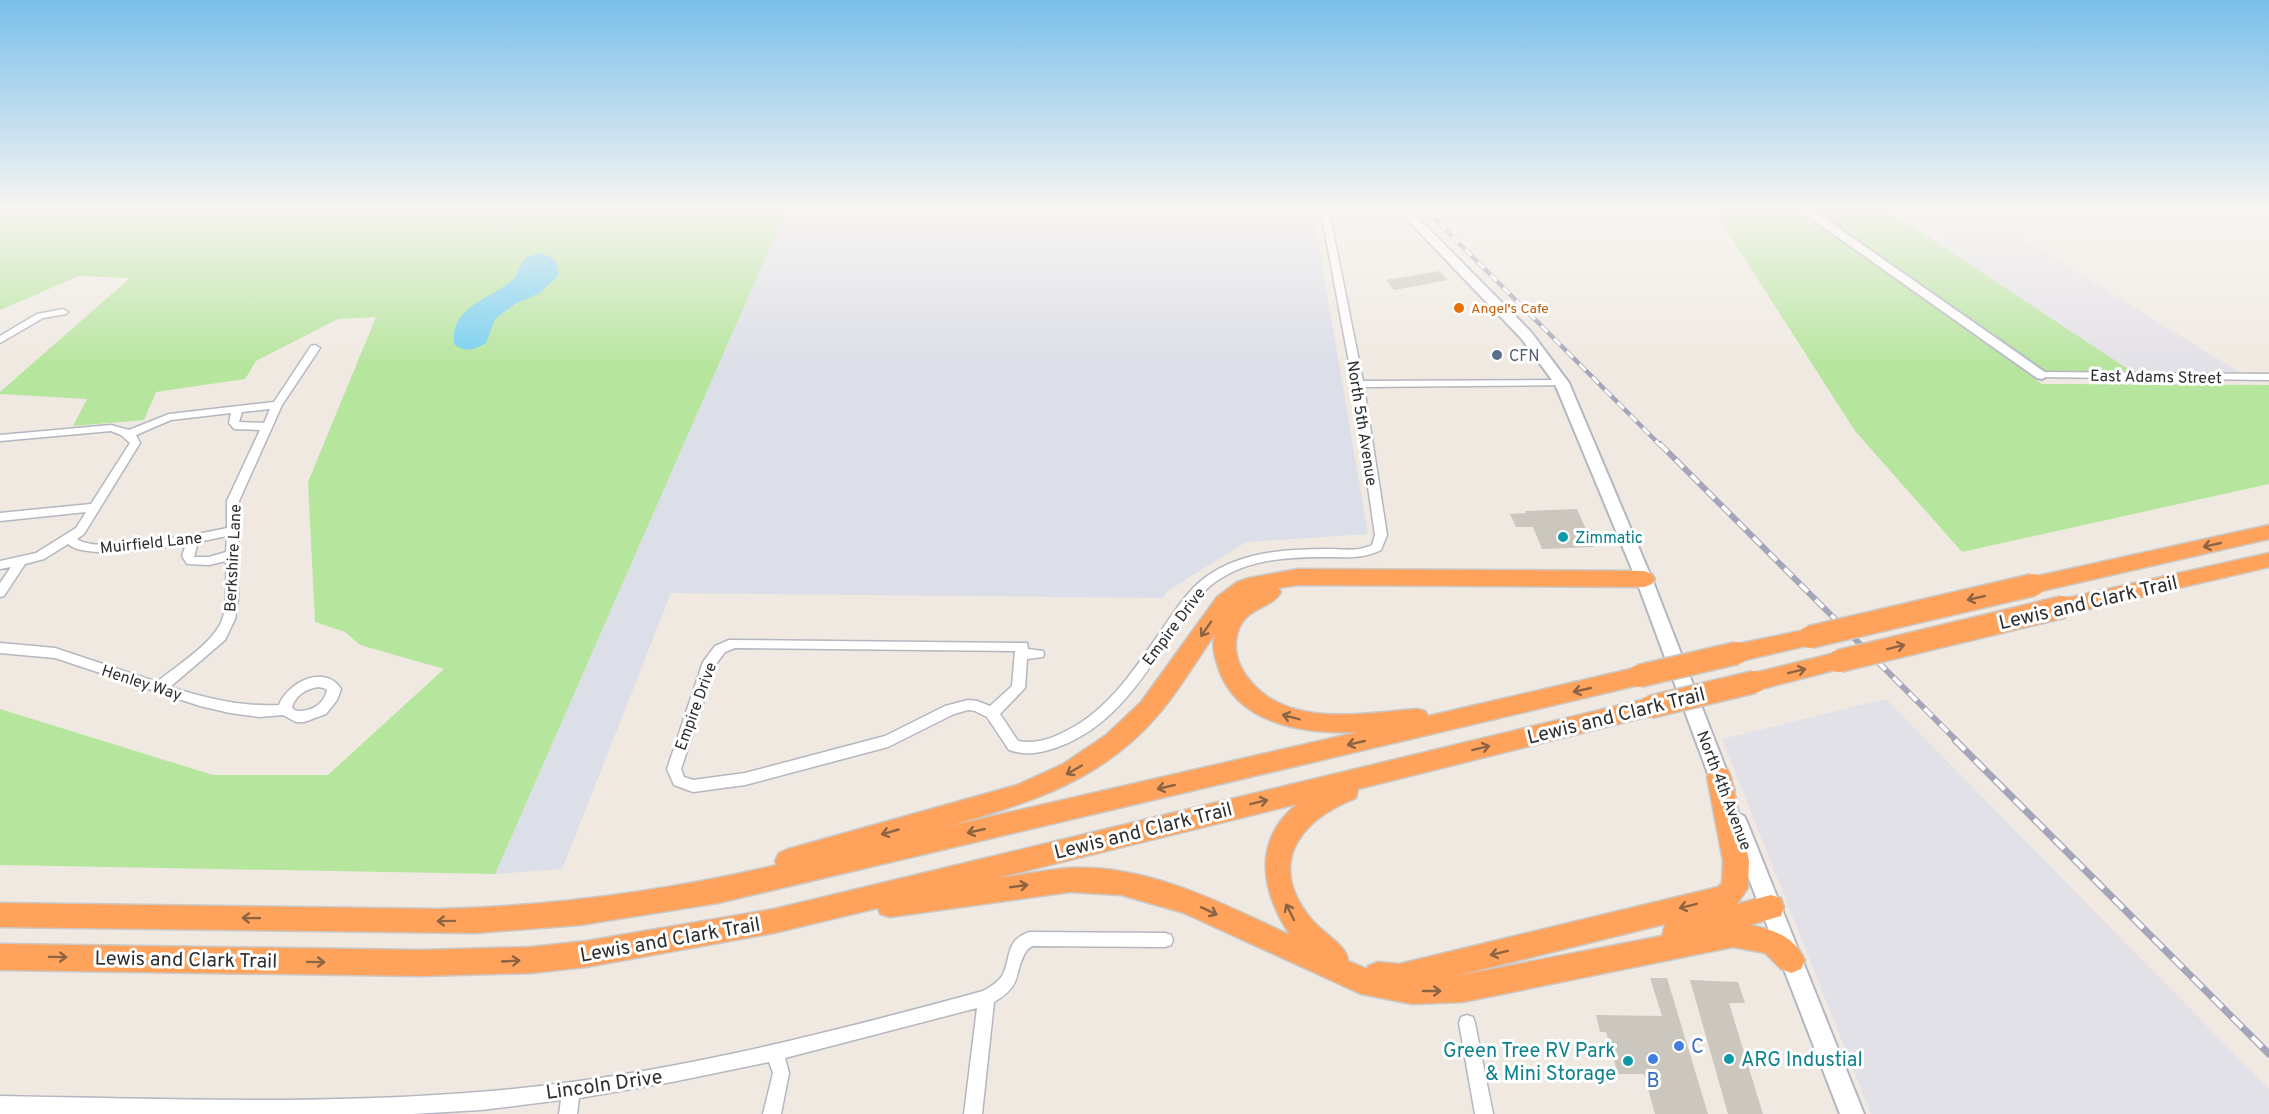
<svg xmlns="http://www.w3.org/2000/svg" width="2269" height="1114" font-family="Overpass,sans-serif">
	<style>
		.industrial { fill: #e3e1e8 }
		.airport { fill: #dcdee8 }
		.green { fill: #b6e59e }
		.water { fill: #75cff0 }
		.building { fill: #cbc7bf }
		.lines { fill: none; stroke-linecap: round; stroke-linejoin: round }
		.street-casing { stroke: #b4b7c1; stroke-width: 3 }
		.secondary-casing { stroke: #b4b7c1; stroke-width: 4 }
		.highway-casing { stroke: #c9c9c9; stroke-width: 3 }
		.street { fill: #fff; fill-rule: evenodd }
		.secondary { fill: #fff; fill-rule: evenodd }
		.highway { fill: #ffa35c; fill-rule: evenodd }
		.rail-far2-casing { stroke: #a3a6b8; stroke-width: 4.5 }
		.rail-far1-casing { stroke: #a3a6b8; stroke-width: 6 }
		.rail-casing { stroke: #a3a6b8; stroke-width: 7 }
		.rail-far2 { stroke: #fff; stroke-width: 3; stroke-dasharray: 9; stroke-linecap: butt }
		.rail-far1 { stroke: #fff; stroke-width: 4; stroke-dasharray: 11; stroke-linecap: butt }
		.rail { stroke: #fff; stroke-width: 4.5; stroke-dasharray: 14; stroke-linecap: butt }
		.highway-bridge-casing { stroke: #c9c9c9; stroke-width: 25; stroke-linecap: butt }
		.highway-bridge { stroke: #ffa35c; stroke-width: 22 }
		.oneway { stroke: #8c6343 }
		.food-dot { fill: #e8710a; stroke: #fff; stroke-width: 2 }
		.service-dot { fill: #5c6f8a; stroke: #fff; stroke-width: 2 }
		.culture-dot { fill: #0f9aa8; stroke: #fff; stroke-width: 2 }
		.shop-dot { fill: #3f7fe0; stroke: #fff; stroke-width: 2 }
		.labels { text-anchor: middle; stroke-width: 6; stroke-linejoin: round; paint-order: stroke }
		.far-food-label { font-size: 14px; fill: #c56008; stroke: #fff; text-anchor: start }
		.service-label { font-size: 16px; fill: #4e5e75; stroke: #fff; text-anchor: start }
		.street-label { font-size: 16px; fill: #2e2e2e; stroke: #fff }
		.culture-label { font-size: 16px; fill: #0d838f; stroke: #fff; text-anchor: start }
		.near-street-label { font-size: 20px; fill: #2e2e2e; stroke: #fff }
		.near-shop-label { font-size: 20px; fill: #366cbe; stroke: #fff; text-anchor: start }
		.near-culture-label { font-size: 20px; fill: #0d838f; stroke: #fff; text-anchor: end }
	</style>
	<rect width="100%" height="100%" fill="#efe9e1"/>
	<path class="industrial" d="M 2010,231 L 2239,372 L 2131,371 L 1934,240 Z
		M 1886,699 L 2269,1089 L 2269,1114 L 1871,1114 L 1722,739 Z"/>
	<path class="airport" d="M 786,211 L 1313,211 L 1368,534 L 1246,542 L 1166,592 L 1163,598 L 671,593 L 562,869 L 495,874 Z"/>
	<path class="green" d="M 0,211 L 786,211 L 495,874 L 0,865 L 0,709 L 213,775 L 328,775 L 444,669 L 360,645 L 345,632 L 315,622 L 308,482 L 376,317 L 338,319 L 256,361 L 245,379 L 156,392 L 144,420 L 73,426 L 87,399 L 0,394 L 0,392 L 130,278 L 79,276 L 0,310 Z
		M 1714,211 L 1799,211 L 2042,384 L 2269,385 L 2269,484 L 1962,552 L 1855,431 Z
		M 1816,211 L 1889,211 L 2131,371 L 2044,371 Z"/>
	<path class="water" d="M 542,253 L 556,260 L 559,275 L 540,293 L 515,304 L 495,319 L 486,343 C 474,350 464,353 454,344 C 450,308 487,300 510,282 C 525,271 514,256 542,253 Z"/>
	<path class="building" d="M 1440,271 L 1448,280 L 1394,290 L 1386,280 Z
		M 1577,509 L 1594,547 L 1542,549 L 1533,527 L 1516,527 L 1510,514 L 1526,513 L 1525,511 Z
		M 1650,978 L 1667,978 L 1708,1114 L 1655,1114 L 1644,1074 L 1618,1074 L 1606,1032 L 1600,1032 L 1596,1015 L 1662,1016 Z
		M 1690,980 L 1738,982 L 1745,1003 L 1729,1003 L 1763,1114 L 1728,1114 Z"/>
	<g class="lines">
		<defs>
			<path id="street" d="M 1321,211 L 1329,211 L 1363,381 L 1562,380 L 1567,383 L 1566,385 L 1364,387 L 1387,535 L 1381,550 C 1364,559 1346,557 1327,557 C 1286,557 1243,559 1210,586 C 1196,598 1186,614 1176,629 C 1144,676 1114,727 1058,747 C 1041,753 1027,756 1009,750 L 987,717 L 975,711 L 968,710 L 954,714 L 888,747 L 745,785 L 693,792 L 674,785 L 667,769 L 703,662 L 715,646 L 729,640 L 1027,643 L 1028,649 L 1043,651 L 1044,654 L 1043,657 L 1027,659 L 1025,688 L 1000,714 L 1018,741 C 1035,744 1047,740 1062,733 C 1110,711 1138,664 1167,622 C 1177,608 1188,591 1202,580 C 1237,552 1284,549 1327,549 C 1342,549 1358,552 1372,545 L 1375,535 L 1353,384 ZM 735,648 L 1015,651 L 1012,686 L 990,706 L 977,701 L 968,700 L 945,706 L 885,736 L 745,773 L 693,780 L 684,777 L 681,769 L 716,664 L 725,652 Z
				M 63,309 L 68,312 L 66,314 L 43,318 L 0,343 L 0,336 L 37,314 Z
				M 315,345 L 320,348 L 282,405 L 239,501 L 238,599 L 235,619 L 225,640 L 170,687 C 205,698 241,707 279,705 C 287,683 325,663 341,689 L 337,700 L 326,714 L 304,722 L 296,722 L 283,715 L 259,717 L 230,713 L 200,706 L 55,658 L 0,653 L 0,643 L 55,648 L 157,682 C 176,666 217,641 223,617 C 228,599 226,579 226,561 L 209,565 L 187,564 L 182,556 L 186,544 C 163,548 84,560 68,544 L 44,559 L 25,564 L 4,596 L 0,597 L 0,583 L 11,567 L 0,569 L 0,561 L 36,553 L 76,528 L 86,512 L 0,521 L 0,513 L 91,504 L 130,443 L 121,435 L 111,431 L 0,441 L 0,435 L 111,425 L 129,430 L 169,414 L 274,402 L 311,346 ZM 270,409 L 264,423 L 239,422 L 242,412 ZM 231,413 L 229,423 L 234,429 L 260,430 L 227,501 L 227,528 C 199,534 97,555 77,539 L 84,534 L 140,443 L 136,435 L 171,420 ZM 227,536 L 226,552 L 209,557 L 194,557 L 198,542 ZM 318,687 L 324,688 L 327,690 C 324,705 308,714 294,710 L 292,707 C 296,695 306,689 318,687 Z
				M 2042,372 L 2269,374 L 2269,380 L 2038,377 L 2038,373 Z
				M 1029,932 L 1165,933 L 1171,935 L 1173,940 L 1171,945 L 1165,947 L 1032,946 L 1027,950 C 1012,973 1025,984 994,1002 L 982,1114 L 964,1114 L 977,1008 L 785,1058 L 789,1073 L 781,1114 L 763,1114 L 773,1073 L 769,1062 L 672,1082 L 579,1098 L 577,1114 L 559,1114 L 561,1100 L 481,1110 L 412,1114 L 0,1114 L 0,1096 C 160,1099 320,1105 479,1092 C 650,1079 818,1036 983,991 C 990,987 997,983 1002,976 C 1012,958 1004,941 1029,932 Z
				M 1467,1015 L 1473,1017 L 1475,1023 L 1493,1114 L 1475,1114 L 1459,1023 L 1461,1017 Z"/>
			<path id="secondary" d="M 1399,211 L 1411,211 L 1531,332 L 1569,383 L 1652,579 L 1734,790 L 1731,796 L 1724,798 L 1717,796 L 1714,790 L 1636,579 L 1555,384 L 1521,338 Z
				M 1801,211 L 1814,211 L 2049,375 L 2042,379 L 2037,378 Z
				M 1737,813 L 1744,816 L 1747,822 L 1864,1114 L 1840,1114 L 1727,822 L 1730,816 Z"/>
			<path id="highway" d="M 2269,525 L 2269,539 L 2033,593 L 2025,590 L 2022,585 L 2025,580 L 2033,577 Z
				M 2269,553 L 2269,567 L 2063,615 L 2055,613 L 2052,607 L 2055,601 L 2063,599 Z
				M 1298,569 L 1644,571 L 1652,574 L 1655,579 L 1652,584 L 1644,587 L 1298,585 L 1278,588 L 1281,592 C 1271,610 1244,606 1237,635 C 1233,650 1239,667 1248,678 C 1286,729 1363,713 1417,709 L 1425,711 L 1428,716 L 1639,667 L 1647,670 L 1651,676 L 1647,682 L 1639,685 L 718,903 L 580,925 L 475,933 L 0,927 L 0,903 L 440,909 C 554,906 666,891 777,865 L 775,861 L 779,853 L 788,849 L 1017,785 L 1063,764 L 1106,735 L 1141,702 L 1217,597 L 1237,582 L 1249,578 ZM 1215,634 C 1211,646 1215,658 1219,670 C 1239,726 1307,734 1358,732 L 950,826 C 1030,802 1100,782 1157,716 C 1179,691 1196,661 1215,634 Z
				M 1810,629 L 1818,631 L 1821,637 L 1818,643 L 1737,662 L 1729,659 L 1726,653 L 1729,647 L 1737,644 Z
				M 1839,652 L 1847,655 L 1850,661 L 1847,667 L 1754,691 L 1746,688 L 1742,682 L 1746,676 L 1754,673 Z
				M 1650,698 L 1658,700 L 1662,707 L 1658,714 L 1358,789 L 1356,798 C 1297,821 1266,866 1313,921 C 1323,933 1348,946 1348,961 L 1367,969 L 1368,966 L 1378,962 L 1399,964 L 1718,887 L 1722,883 L 1723,861 L 1707,777 L 1710,770 L 1719,767 L 1728,770 L 1731,777 L 1749,861 L 1748,888 L 1737,904 L 1771,895 L 1781,898 L 1784,907 L 1781,916 L 1750,925 C 1774,930 1794,936 1805,960 L 1801,969 L 1791,973 L 1781,969 L 1765,953 L 1733,947 L 1463,1002 L 1412,1004 L 1361,994 L 1184,913 L 1121,895 L 1070,892 L 890,917 L 880,914 L 878,908 L 774,933 L 586,967 L 531,973 L 421,976 L 0,970 L 0,944 L 421,950 L 531,947 L 586,941 L 774,909 ZM 1297,804 C 1252,841 1261,891 1290,935 C 1221,903 1148,864 1069,868 C 1045,870 1021,875 997,878 ZM 1665,924 L 1662,936 L 1456,976 Z"/>
		</defs>
		<use href="#street" class="street-casing"/>
		<use href="#secondary" class="secondary-casing"/>
		<use href="#highway" class="highway-casing"/>
		<use href="#street" class="street"/>
		<use href="#secondary" class="secondary"/>
		<use href="#highway" class="highway"/>
		<defs>
			<path id="rail-far2" d="M 1427,211 L 1661,446"/>
			<path id="rail-far1" d="M 1660,444 L 1957,741"/>
			<path id="rail" d="M 1955,740 L 2269,1054"/>
		</defs>
		<use href="#rail-far2" class="rail-far2-casing"/>
		<use href="#rail-far1" class="rail-far1-casing"/>
		<use href="#rail" class="rail-casing"/>
		<use href="#rail-far2" class="rail-far2"/>
		<use href="#rail-far1" class="rail-far1"/>
		<use href="#rail" class="rail"/>
		<defs>
			<path id="highway-bridge" d="M 1810,637 L 2033,585
				M 1839,661 L 2063,607
				M 1639,676 L 1737,653
				M 1650,707 L 1754,682"/>
		</defs>
		<use href="#highway-bridge" class="highway-bridge-casing"/>
		<use href="#highway-bridge" class="highway-bridge"/>
	</g>
	<defs><path id="oneway-shaft" d="M-6 0H5M1.5-3L5.5 0L1.5 3" fill="none" stroke-width="1.6" stroke-linecap="round" stroke-linejoin="round" transform="scale(1.5)"/></defs>
	<g class="oneway">
		<use href="#oneway-shaft" transform="translate(2212 545) rotate(167)"/>
		<use href="#oneway-shaft" transform="translate(1976 598) rotate(167)"/>
		<use href="#oneway-shaft" transform="translate(1206 629) rotate(125)"/>
		<use href="#oneway-shaft" transform="translate(1896 647) rotate(-14)"/>
		<use href="#oneway-shaft" transform="translate(1797 671) rotate(-14)"/>
		<use href="#oneway-shaft" transform="translate(1582 690) rotate(167)"/>
		<use href="#oneway-shaft" transform="translate(1291 717) rotate(-165)"/>
		<use href="#oneway-shaft" transform="translate(1356 743) rotate(167)"/>
		<use href="#oneway-shaft" transform="translate(1481 748) rotate(-14)"/>
		<use href="#oneway-shaft" transform="translate(1074 770) rotate(150)"/>
		<use href="#oneway-shaft" transform="translate(1166 787) rotate(167)"/>
		<use href="#oneway-shaft" transform="translate(1259 802) rotate(-14)"/>
		<use href="#oneway-shaft" transform="translate(976 831) rotate(167)"/>
		<use href="#oneway-shaft" transform="translate(890 832) rotate(164)"/>
		<use href="#oneway-shaft" transform="translate(1019 886) rotate(-8)"/>
		<use href="#oneway-shaft" transform="translate(1688 906) rotate(166)"/>
		<use href="#oneway-shaft" transform="translate(1209 911) rotate(25)"/>
		<use href="#oneway-shaft" transform="translate(1290 912) rotate(-117)"/>
		<use href="#oneway-shaft" transform="translate(251 918) rotate(-179)"/>
		<use href="#oneway-shaft" transform="translate(446 921) rotate(179)"/>
		<use href="#oneway-shaft" transform="translate(1499 953) rotate(166)"/>
		<use href="#oneway-shaft" transform="translate(58 957) rotate(1)"/>
		<use href="#oneway-shaft" transform="translate(511 961) rotate(-3)"/>
		<use href="#oneway-shaft" transform="translate(316 962) rotate(1)"/>
		<use href="#oneway-shaft" transform="translate(1432 991)"/>
	</g>
	<linearGradient id="sky" x2="0" y2="1"><stop stop-color="#7abfeb"/><stop offset="0.57" stop-color="#f8f5f2"/><stop offset="1" stop-color="#f8f5f2" stop-opacity="0"/></linearGradient>
	<rect width="2269" height="367" fill="url(#sky)"/>
	<circle class="food-dot" cx="1459" cy="308" r="6"/>
	<circle class="service-dot" cx="1497" cy="355" r="6"/>
	<g class="culture-dot">
		<circle cx="1563" cy="537" r="6"/>
		<circle cx="1729" cy="1059" r="6"/>
		<circle cx="1628" cy="1061" r="6"/>
	</g>
	<g class="shop-dot">
		<circle cx="1679" cy="1046" r="6"/>
		<circle cx="1653" cy="1059" r="6"/>
	</g>
	<g class="labels">
		<g class="far-food-label">
			<text x="1471" y="313">Angel's Cafe</text>
		</g>
		<g class="service-label">
			<text x="1509" y="361">CFN</text>
		</g>
		<g class="street-label">
			<text transform="translate(2156 376) rotate(1)" y="6">East Adams Street</text>
			<text transform="translate(1363 423) rotate(81)" y="6">North 5th Avenue</text>
			<text transform="translate(151 542) rotate(-6)" y="6">Muirfield Lane</text>
			<text transform="translate(232 558) rotate(-87)" y="6">Berkshire Lane</text>
			<text transform="translate(1173 626) rotate(-53)" y="6">Empire Drive</text>
			<text transform="translate(142 682) rotate(18)" y="6">Henley Way</text>
			<text transform="translate(695 706) rotate(-70)" y="6">Empire Drive</text>
			<text transform="translate(1725 790) rotate(69)" y="6">North 4th Avenue</text>
		</g>
		<g class="culture-label">
			<text x="1575" y="543">Zimmatic</text>
		</g>
		<g class="near-street-label">
			<text transform="translate(2088 602) rotate(-13)" y="7">Lewis and Clark Trail</text>
			<text transform="translate(1616 715) rotate(-14)" y="7">Lewis and Clark Trail</text>
			<text transform="translate(1143 830) rotate(-14)" y="7">Lewis and Clark Trail</text>
			<text transform="translate(670 939) rotate(-10)" y="7">Lewis and Clark Trail</text>
			<text transform="translate(186 959) rotate(1)" y="7">Lewis and Clark Trail</text>
			<text transform="translate(604 1084) rotate(-8)" y="7">Lincoln Drive</text>
		</g>
		<g class="near-shop-label">
			<text x="1691" y="1053">C</text>
			<text x="1653" y="1087" text-anchor="middle">B</text>
		</g>
		<g class="near-culture-label">
			<text x="1616" y="1057">Green Tree RV Park<tspan x="1616" dy="23">&amp; Mini Storage</tspan></text>
			<text x="1741" y="1066" text-anchor="start">ARG Industial</text>
		</g>
	</g>
</svg>
